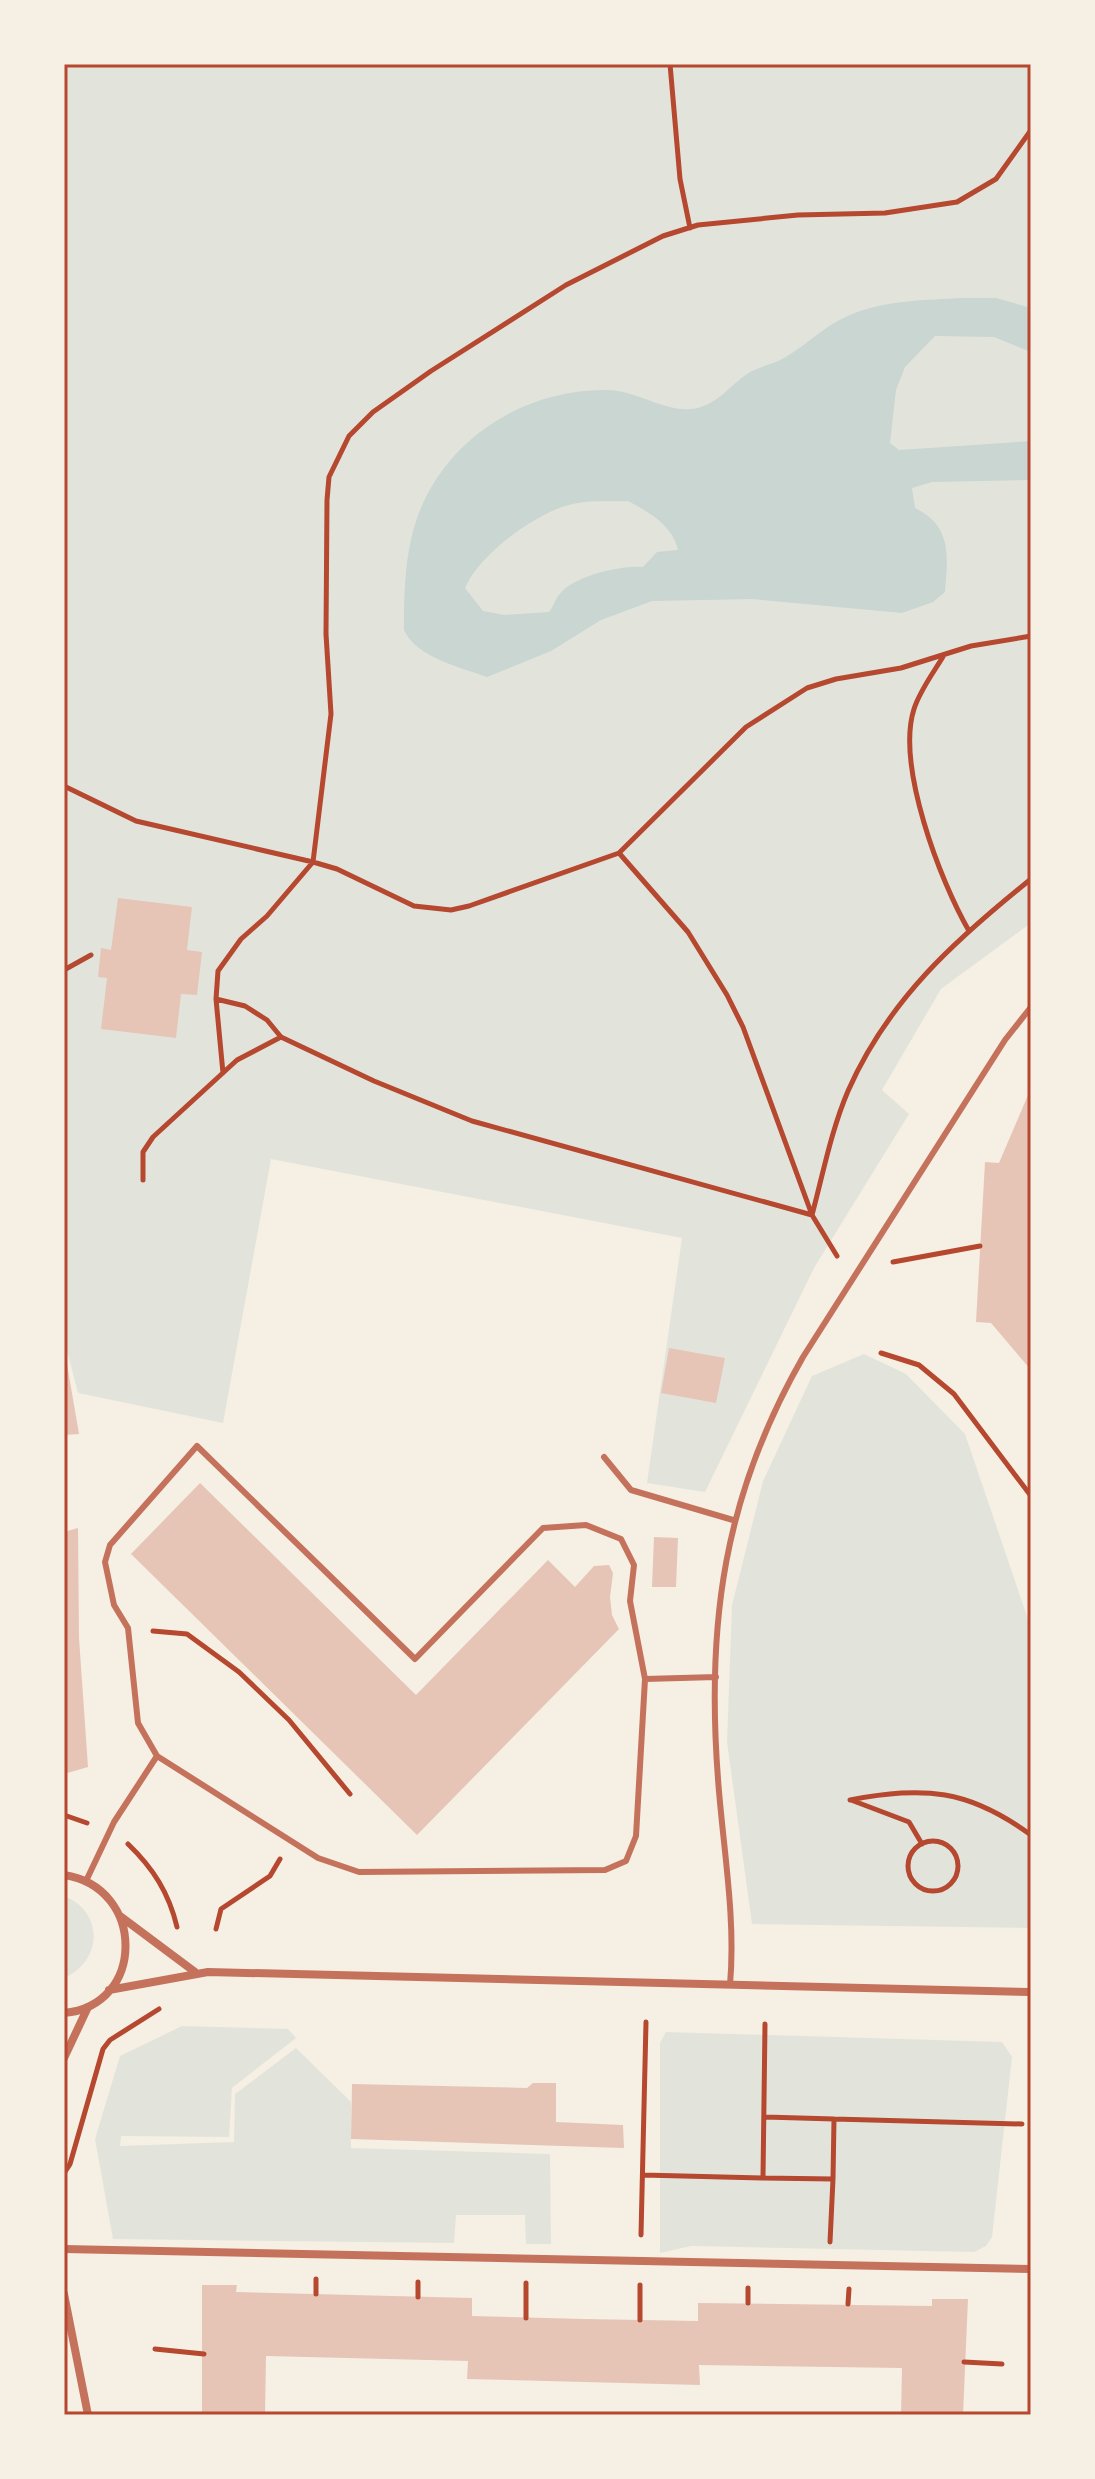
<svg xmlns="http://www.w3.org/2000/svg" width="1095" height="2479" font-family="'Space Grotesk',sans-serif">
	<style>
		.green { fill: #e2e4dc }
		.water { fill: #c9d6d2; fill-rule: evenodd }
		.building { fill: #e6c5b7 }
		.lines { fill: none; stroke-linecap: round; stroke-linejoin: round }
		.path { stroke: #b5482f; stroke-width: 5 }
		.service { stroke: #c5725c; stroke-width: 6 }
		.minor { stroke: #c5725c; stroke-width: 8 }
		.neatline { fill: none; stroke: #b5482f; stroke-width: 3 }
	</style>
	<rect width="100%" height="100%" fill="#f6efe4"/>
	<path class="green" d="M 64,64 L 1031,64 L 1031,923 L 941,989 L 882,1090 L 909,1114 L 814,1268 L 705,1492 L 647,1483 L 682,1238 L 271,1159 L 223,1423 L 78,1393 L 64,1339 Z
		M 864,1354 L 906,1374 L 965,1434 L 1031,1628 L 1031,1928 L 752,1924 L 727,1742 L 732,1605 L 763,1481 L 812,1376 Z
		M 64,1896 C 105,1912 102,1962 64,1978 Z
		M 182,2026 L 288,2029 L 296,2038 L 232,2088 L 229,2137 L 121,2136 L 120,2146 L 234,2142 L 235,2094 L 296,2048 L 351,2102 L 351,2148 L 550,2154 L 551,2244 L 526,2244 L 525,2215 L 456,2215 L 454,2243 L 113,2239 L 95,2139 L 120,2056 Z
		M 666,2032 L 1002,2042 L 1012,2057 L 992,2237 L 986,2246 L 974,2252 L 691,2246 L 660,2253 L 660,2043 Z"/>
	<path class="water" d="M 963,298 L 996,298 L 1031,308 L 1031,352 L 994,337 L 935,336 L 905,367 L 896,390 L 890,443 L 899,450 L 1031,441 L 1031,480 L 932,482 L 912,488 L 915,508 C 952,526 948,555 945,592 L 933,602 L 902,613 L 752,599 L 652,601 L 601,620 L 551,651 L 487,677 C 460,667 417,658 404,630 C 404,587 405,539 425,499 C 459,430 532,389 607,390 C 638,390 671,417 701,407 C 722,400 732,383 750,372 C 761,366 774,364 784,358 C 807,345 825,325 850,315 C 886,300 925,300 963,298 ZM 628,501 C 649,512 673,526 678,550 L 657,552 L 643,567 C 622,565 572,576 559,595 C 554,601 554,606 549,612 L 504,615 L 483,611 L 465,588 C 479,554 541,508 578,503 C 594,500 612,502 628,501 Z"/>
	<path class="building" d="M 118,898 L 192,907 L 187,950 L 202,952 L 197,995 L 181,994 L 176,1038 L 101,1029 L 107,978 L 98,977 L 101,948 L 111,950 Z
		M 1031,1088 L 1031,1370 L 991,1323 L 976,1322 L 985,1162 L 999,1163 Z
		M 669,1348 L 725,1358 L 716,1403 L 661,1393 Z
		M 64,1364 L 67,1364 L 79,1434 L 64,1435 Z
		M 200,1483 L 416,1695 L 548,1560 L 575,1587 L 594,1566 L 609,1565 L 613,1573 L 610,1597 L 612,1615 L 619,1629 L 417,1835 L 131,1554 Z
		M 78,1528 L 79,1638 L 88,1767 L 64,1774 L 64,1532 Z
		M 654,1537 L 678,1538 L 676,1587 L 652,1587 Z
		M 533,2083 L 556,2083 L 556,2122 L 623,2125 L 624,2148 L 351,2139 L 352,2084 L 527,2088 Z
		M 202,2285 L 237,2285 L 236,2292 L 472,2298 L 472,2316 L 584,2319 L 698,2321 L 698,2303 L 932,2306 L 932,2299 L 968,2299 L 963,2415 L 901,2415 L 902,2368 L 699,2365 L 700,2385 L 467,2379 L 468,2361 L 266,2356 L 265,2415 L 202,2415 Z"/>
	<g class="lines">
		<path class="path" d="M 670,64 L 680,179 L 690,228
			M 944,655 C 934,672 920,690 914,709 C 896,765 940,881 969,931
			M 64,786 L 136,821 L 313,862 L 337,869 L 414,906 L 451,910 L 469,906 L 619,853 L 746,727 L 807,688 L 836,679 L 901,668 L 971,646 L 1031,636
			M 619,853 L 688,932 L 727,995 L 743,1027 L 812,1215 L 837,1256
			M 64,970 L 91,955
			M 216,999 L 245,1006 L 267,1020 L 281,1037 L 374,1081 L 472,1121 L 812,1215 C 823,1174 831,1131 848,1091 C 888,1000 955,940 1031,879
			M 223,1073 L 216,999 L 218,971 L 241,939 L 267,916 L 313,862 L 331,714 L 326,634 L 327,500 L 329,477 L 349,436 L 373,412 L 431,371 L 566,285 L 663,236 L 698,225 L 798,215 L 885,213 L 957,202 L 996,179 L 1031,130
			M 143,1180 L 143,1152 L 153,1137 L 237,1060 L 281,1037
			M 893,1262 L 980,1246
			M 881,1353 L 919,1365 L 954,1394 L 1031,1496
			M 153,1631 L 187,1634 L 239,1672 L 289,1720 L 350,1794
			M 850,1800 C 925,1786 968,1789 1031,1835
			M 851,1800 L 909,1822 L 922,1844
			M 64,1815 L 87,1823
			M908 1866a25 25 0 1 1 50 0a25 25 0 1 1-50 0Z
			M 128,1844 C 153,1868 169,1893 177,1927
			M 216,1929 L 221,1909 L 270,1876 L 280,1859
			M 765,2117 L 834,2119 L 833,2179 L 763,2178 L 765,2024
			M 834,2119 L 1022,2124
			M 64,2173 L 70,2164 L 103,2049 L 110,2040 L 159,2009
			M 643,2175 L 762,2178
			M 641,2235 L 646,2022
			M 830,2242 L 833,2179
			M 316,2279 L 316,2294
			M 418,2282 L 418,2297
			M 526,2283 L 526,2318
			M 748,2303 L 748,2288
			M 848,2304 L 849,2289
			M 640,2320 L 640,2285
			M 155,2349 L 204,2354
			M 964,2362 L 1002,2364"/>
		<path class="service" d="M 197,1446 L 415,1659 L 543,1528 L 586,1525 L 621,1539 L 634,1565 L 630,1601 L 645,1679 L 636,1836 L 626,1861 L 605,1870 L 359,1872 L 318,1858 L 157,1756 L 138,1723 L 128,1628 L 114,1605 L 105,1562 L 110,1545 Z
			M 604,1457 L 631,1490 L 733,1520
			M 645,1679 L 716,1677
			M 86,1881 L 114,1822 L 157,1756
			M 730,1985 C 736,1917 723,1848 718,1779 C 706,1623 724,1495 803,1357 L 1005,1040 L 1031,1007"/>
		<path class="minor" d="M 64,1875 C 146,1887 146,2006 64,2013
			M 120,1916 L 195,1972
			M 109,1990 L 208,1972 L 1031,1992
			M 64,2058 L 88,2007
			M 64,2249 L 1031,2269
			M 64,2294 L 88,2415"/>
	</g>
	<rect width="1095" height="2479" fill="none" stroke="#f6efe4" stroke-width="132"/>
	<rect x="66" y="66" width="963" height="2347" class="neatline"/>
</svg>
